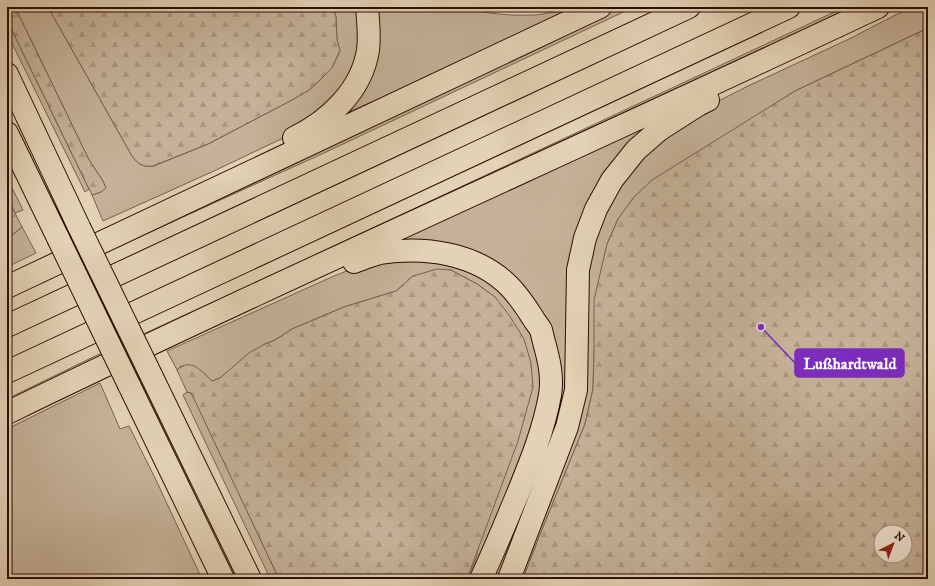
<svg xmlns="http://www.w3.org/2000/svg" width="935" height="586" font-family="'IM FELL DW Pica',serif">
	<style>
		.grass { fill: #c4b197; stroke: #77604e }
		.forest { fill: url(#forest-firs); stroke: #77604e; fill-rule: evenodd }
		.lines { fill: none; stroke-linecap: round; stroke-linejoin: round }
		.highway-casing { stroke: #2a0e04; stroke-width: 24 }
		.highway { stroke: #e3d2b5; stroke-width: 22 }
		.highway-bridge-casing { stroke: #2a0e04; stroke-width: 24; stroke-linecap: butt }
		.highway-bridge { stroke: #e3d2b5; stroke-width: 22 }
		.leader { fill: none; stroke: #7b2cbf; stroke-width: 1.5 }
		.callout-dot { fill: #7b2cbf; stroke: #ede2cf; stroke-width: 1.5 }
		.callout { fill: #7b2cbf; stroke: #7b2cbf; stroke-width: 1.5 }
		.callout-label { font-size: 16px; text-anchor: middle; font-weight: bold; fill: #fff }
	</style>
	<defs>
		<pattern id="forest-firs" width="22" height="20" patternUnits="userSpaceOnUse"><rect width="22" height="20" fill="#c4b197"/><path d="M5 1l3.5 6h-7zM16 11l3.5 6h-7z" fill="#a99780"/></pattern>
	</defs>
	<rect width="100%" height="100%" fill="#e3d2b5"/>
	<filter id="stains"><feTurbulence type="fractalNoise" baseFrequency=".005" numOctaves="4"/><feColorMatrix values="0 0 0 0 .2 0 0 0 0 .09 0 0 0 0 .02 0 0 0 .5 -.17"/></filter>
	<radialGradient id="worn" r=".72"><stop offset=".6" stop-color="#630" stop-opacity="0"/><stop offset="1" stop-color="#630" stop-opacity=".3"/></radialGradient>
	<path class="grass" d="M 15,7 L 48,7 L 132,156 C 139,165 143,167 154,166 L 208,144 L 292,100 L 309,90 L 321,79 L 332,68 L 340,51 L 337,40 L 336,17 L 333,7 L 358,7 L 360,50 L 344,90 L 300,130 L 214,171 L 103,221 L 92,195 L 101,192 L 103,181 L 89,160 Z
		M 372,7 L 463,7 C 486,14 511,16 535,15 C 546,14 556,11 566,11 L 388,95 L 348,112 L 347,109 Z
		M 617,7 L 634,7 L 324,153 L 117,247 L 114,242 Z
		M 845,7 L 861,7 L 7,406 L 7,399 L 89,359 L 328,249 Z
		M 911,7 L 928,7 L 928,28 L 795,91 L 634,197 L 618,219 L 607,244 L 594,354 L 593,389 L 585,424 L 539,537 L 523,579 L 517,579 L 546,501 L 583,298 L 592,234 L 631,164 L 683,119 L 748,86 L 849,39 Z
		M 7,20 L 89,189 L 85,192 L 7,33 Z
		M 650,121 L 653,125 L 596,187 L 568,392 L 501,579 L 493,579 L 554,415 L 531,299 L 401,241 L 402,238 Z
		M 7,178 L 23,210 L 15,213 L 7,197 Z
		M 22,227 L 36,253 L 7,267 L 7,239 Z
		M 388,258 L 448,261 L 483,279 L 502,293 L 516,308 L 532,335 L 541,371 L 540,404 L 519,462 L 474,579 L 467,579 L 477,556 L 495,297 L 477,284 L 451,270 L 413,276 L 396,291 L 344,307 L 292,329 L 275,340 L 265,344 L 220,378 L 212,381 L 181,366 L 177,370 L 167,351 L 334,276 L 367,263 Z
		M 100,383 L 120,429 L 129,426 L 156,480 L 202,579 L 7,579 L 7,429 Z
		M 187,392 L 191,393 L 195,400 L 279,579 L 271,579 L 268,574 L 183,395 Z"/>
	<path class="forest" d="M 7,7 L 15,7 L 89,160 L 103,181 L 106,188 L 101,192 L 92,195 L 89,189 L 7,20 Z
		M 48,7 L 333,7 L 336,17 L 337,40 L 340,50 L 332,68 L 321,79 L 309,90 L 292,100 L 208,144 L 153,166 C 143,167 139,165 132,156 Z
		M 928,28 L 928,579 L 523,579 L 539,537 L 585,424 L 593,389 L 594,354 L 594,300 L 607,244 L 618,219 L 634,197 L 652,180 L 795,91 ZM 881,532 L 905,532 L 905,556 L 881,556 Z
		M 7,197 L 22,227 L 7,239 Z
		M 437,269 L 451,270 L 477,284 L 495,297 L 509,315 L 524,339 L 531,363 L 533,387 L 518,441 L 467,579 L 279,579 L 195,401 L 191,393 L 187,392 L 177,370 C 191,357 201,371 212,381 L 220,378 L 249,353 L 265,344 L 275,340 L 292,329 L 344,307 L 396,291 L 413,276 Z"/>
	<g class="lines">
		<defs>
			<path id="highway" d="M 7,74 L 79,227
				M 7,133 L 58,238
				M 294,138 C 329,121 362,90 368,50 C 370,36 368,21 367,7
				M 354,262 C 362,259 371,255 380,253 C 425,246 476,253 509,286 C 518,295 526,307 533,318 C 535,322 539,326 541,330 C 542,334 543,338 544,342 C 549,360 553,377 550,395 C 544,429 531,461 518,493 C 506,522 494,551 481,579
				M 7,287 L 600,7
				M 7,326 L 689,7
				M 7,372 L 789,7
				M 151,375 L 250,579
				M 129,385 L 223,579
				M 7,413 C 295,273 588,144 878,7
				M 509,579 L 567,427 L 576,390 L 578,270 L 585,238 L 596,209 L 612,180 L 636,150 L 659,130 L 698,105 L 708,100"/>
		</defs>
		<use href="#highway" class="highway-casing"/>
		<use href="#highway" class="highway"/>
		<defs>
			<path id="highway-bridge" d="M 79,227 L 151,375
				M 58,238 L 129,385"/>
		</defs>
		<use href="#highway-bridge" class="highway-bridge-casing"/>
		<use href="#highway-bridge" class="highway-bridge"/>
	</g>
	<path class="leader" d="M761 327L795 363"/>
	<circle class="callout-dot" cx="761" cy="327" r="4"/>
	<rect class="callout" x="795" y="349" width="109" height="28" rx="4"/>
	<g class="callout-label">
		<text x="850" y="369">Lußhardtwald</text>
	</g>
	<rect width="935" height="586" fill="none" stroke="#e3d2b5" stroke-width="24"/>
	<rect x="8" y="8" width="919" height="570" fill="none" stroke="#2a0e04" stroke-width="2"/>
	<rect x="12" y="12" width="911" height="562" fill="none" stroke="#2a0e04"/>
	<g transform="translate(893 544) rotate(42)"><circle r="19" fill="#ede2cf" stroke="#9f8d7e"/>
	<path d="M0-3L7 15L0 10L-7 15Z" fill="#8f2418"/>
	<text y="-6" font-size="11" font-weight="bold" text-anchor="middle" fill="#2a0e04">N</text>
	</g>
	<rect width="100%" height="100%" filter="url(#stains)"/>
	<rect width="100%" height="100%" fill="url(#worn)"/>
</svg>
